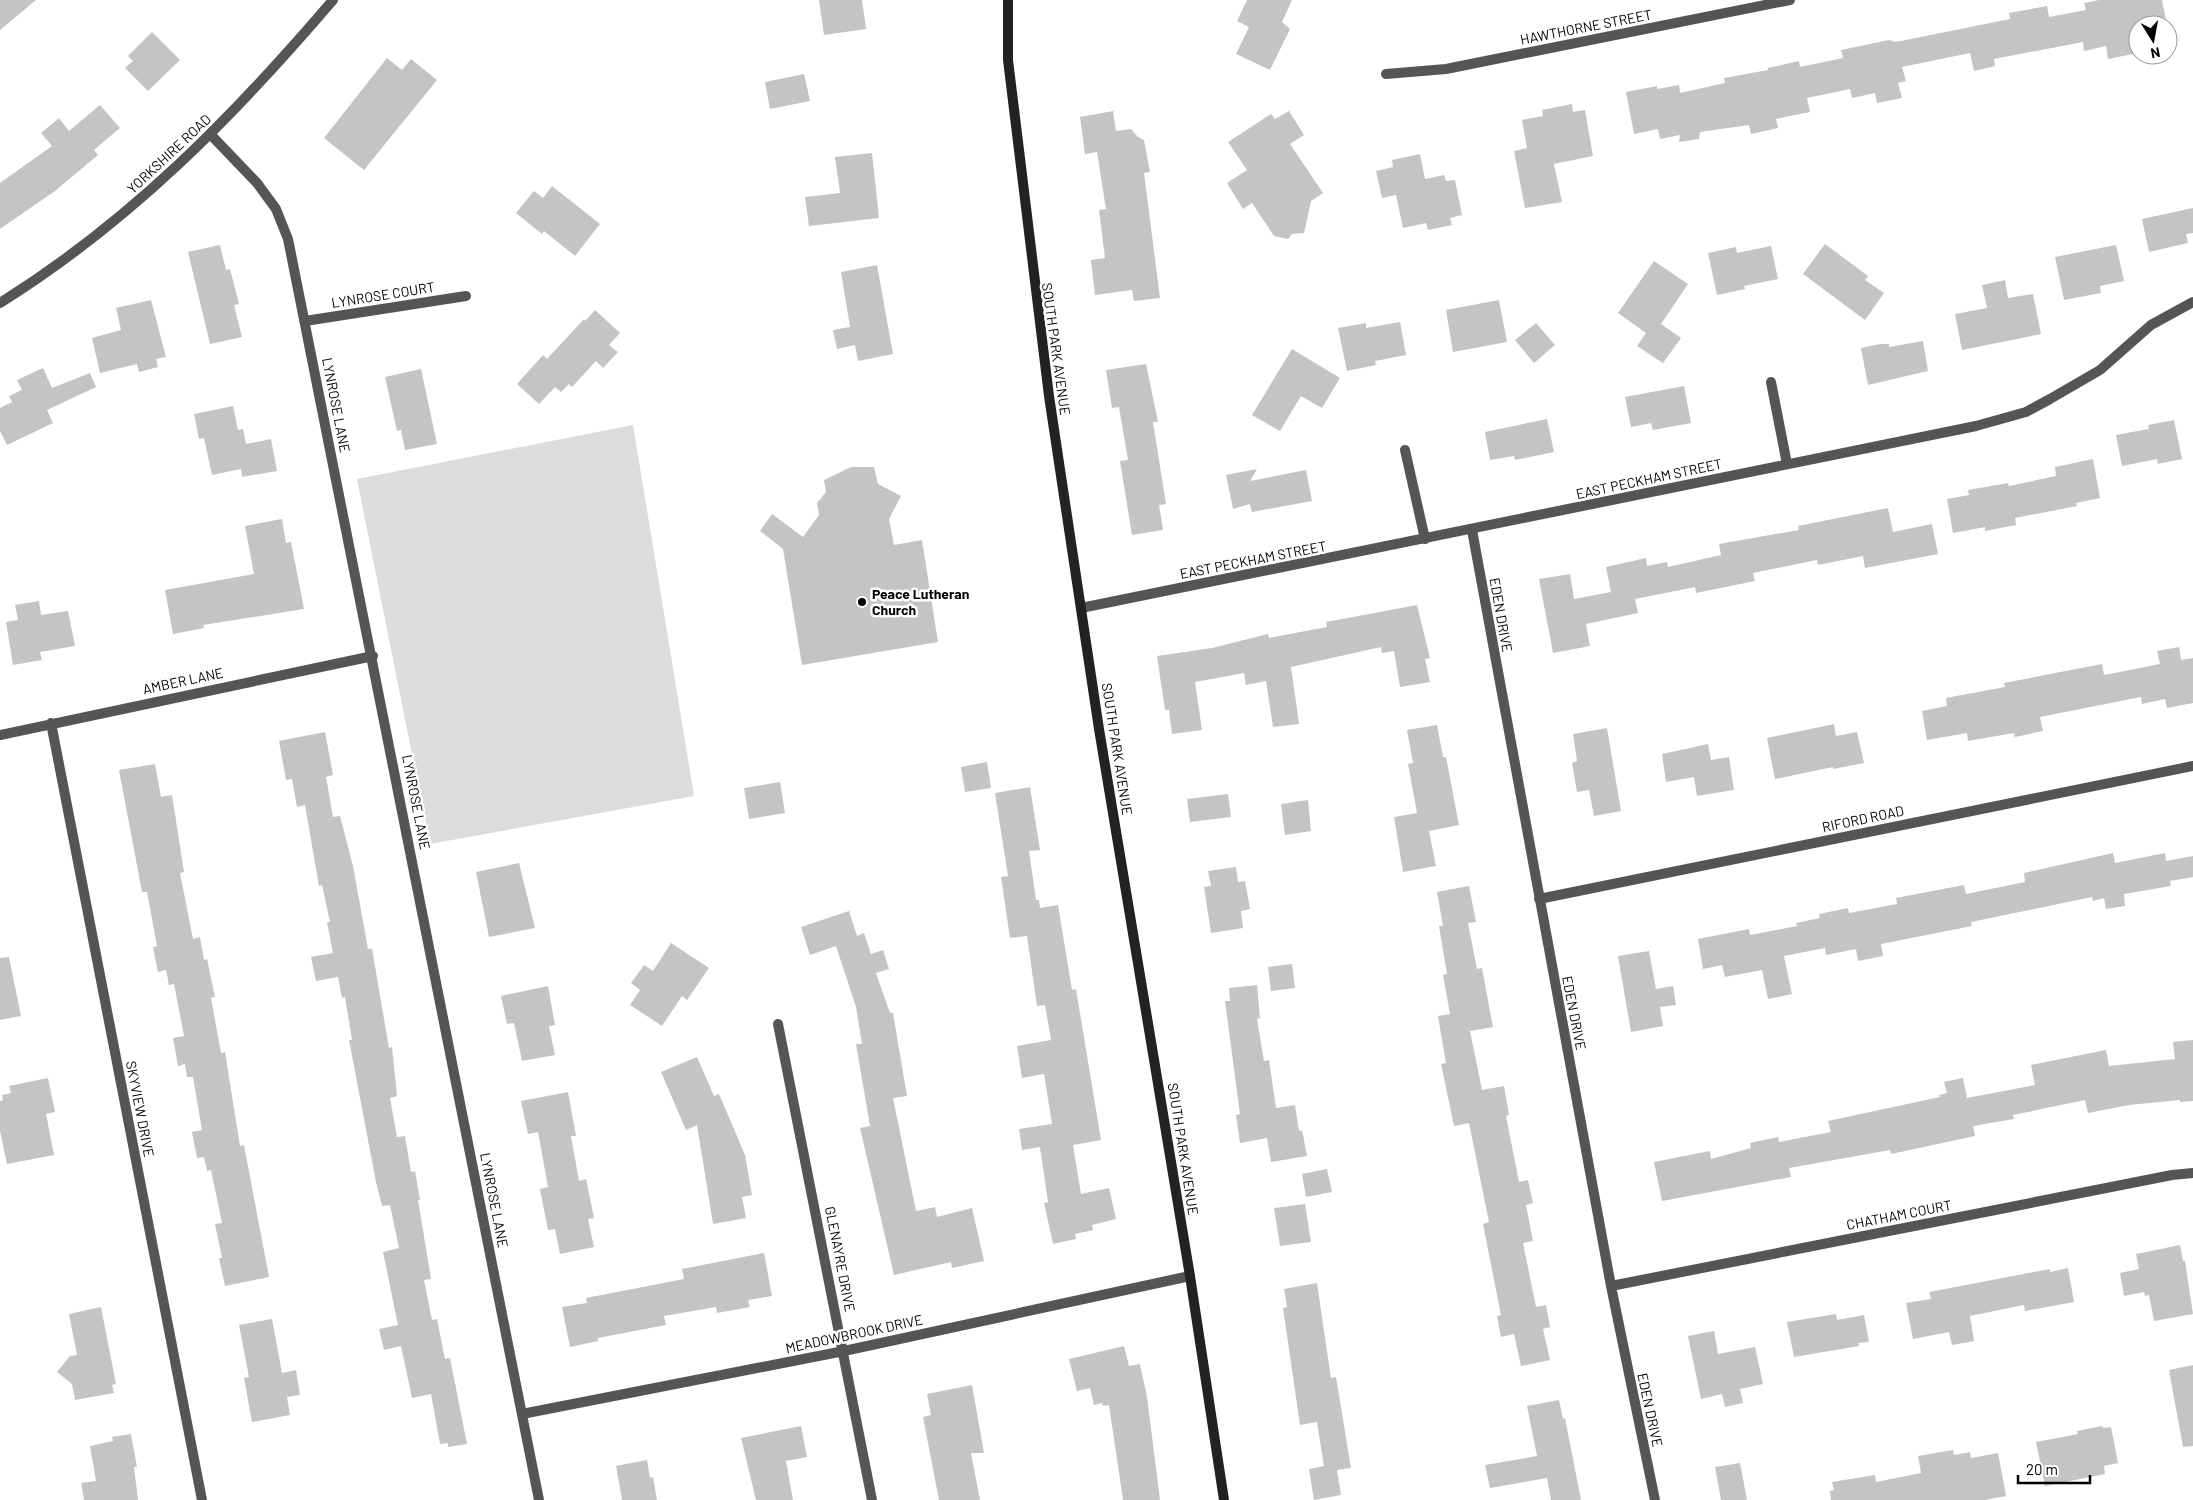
<svg xmlns="http://www.w3.org/2000/svg" width="2193" height="1500" font-family="Barlow,sans-serif">
	<style>
		.green { fill: #dcdcdc }
		.building { fill: #c4c4c4 }
		.lines { fill: none; stroke-linecap: round; stroke-linejoin: round }
		.minor { stroke: #555; stroke-width: 10 }
		.secondary { stroke: #222; stroke-width: 10 }
		.poi-dot { fill: #000; stroke: #fff; stroke-width: 2 }
		.labels { text-anchor: middle; stroke-width: 5; stroke-linejoin: round; paint-order: stroke }
		.street-label { font-size: 14px; fill: #000; stroke: #fff }
		.poi-label { font-size: 14px; font-weight: bold; fill: #000; stroke: #fff; text-anchor: start }
	</style>
	<rect width="100%" height="100%" fill="#fff"/>
	<path class="green" d="M 633,425 L 694,796 L 430,844 L 357,479 Z"/>
	<path class="building" d="M 0,0 L 36,0 L 0,30 Z
		M 819,0 L 862,0 L 866,29 L 824,35 Z
		M 1247,0 L 1292,0 L 1282,22 L 1290,29 L 1270,70 L 1236,54 L 1249,27 L 1237,21 Z
		M 2099,0 L 2162,0 L 2167,25 L 2138,25 L 2138,53 L 2108,59 L 2106,46 L 2084,51 L 2083,42 L 1994,59 L 1995,66 L 1974,71 L 1970,53 L 1902,67 L 1906,81 L 1898,83 L 1902,98 L 1877,103 L 1875,93 L 1852,98 L 1850,89 L 1807,98 L 1810,112 L 1776,119 L 1778,128 L 1751,134 L 1749,125 L 1700,132 L 1699,139 L 1679,142 L 1680,135 L 1660,139 L 1658,129 L 1634,134 L 1626,92 L 1657,86 L 1657,89 L 1679,85 L 1680,93 L 1725,83 L 1724,78 L 1768,70 L 1768,68 L 1799,61 L 1800,67 L 1843,58 L 1841,50 L 1889,40 L 1896,42 L 2010,19 L 2009,13 L 2047,6 L 2049,17 L 2086,10 L 2084,3 Z
		M 152,32 L 180,60 L 148,91 L 125,68 L 133,61 L 128,56 Z
		M 387,58 L 402,70 L 411,59 L 437,80 L 364,170 L 324,138 Z
		M 804,74 L 810,101 L 770,109 L 765,82 Z
		M 1572,104 L 1573,112 L 1585,110 L 1593,156 L 1554,164 L 1562,202 L 1525,208 L 1514,151 L 1527,148 L 1522,120 L 1543,116 L 1542,110 Z
		M 100,105 L 120,128 L 94,150 L 98,155 L 55,191 L 0,229 L 0,183 L 52,146 L 41,133 L 59,118 L 69,131 Z
		M 1113,111 L 1116,131 L 1131,129 L 1138,137 L 1144,140 L 1150,172 L 1144,173 L 1160,298 L 1134,301 L 1132,290 L 1095,295 L 1091,260 L 1105,258 L 1099,210 L 1106,209 L 1097,152 L 1085,154 L 1080,117 Z
		M 1289,111 L 1304,135 L 1290,144 L 1323,193 L 1311,201 L 1304,233 L 1292,234 L 1288,239 L 1274,236 L 1252,203 L 1243,209 L 1227,183 L 1247,170 L 1228,142 L 1271,114 L 1275,119 Z
		M 872,153 L 879,218 L 809,226 L 805,197 L 840,193 L 835,157 Z
		M 1420,154 L 1425,179 L 1444,175 L 1446,181 L 1455,180 L 1462,215 L 1450,218 L 1452,225 L 1428,230 L 1426,223 L 1403,228 L 1396,195 L 1382,198 L 1376,171 L 1393,167 L 1392,160 Z
		M 552,186 L 600,224 L 575,256 L 544,231 L 542,234 L 516,213 L 534,191 L 543,198 Z
		M 2193,208 L 2193,233 L 2186,234 L 2188,243 L 2149,252 L 2142,219 Z
		M 1825,244 L 1868,276 L 1865,280 L 1884,293 L 1865,320 L 1803,274 Z
		M 220,245 L 226,270 L 230,269 L 239,304 L 234,305 L 242,337 L 210,344 L 188,252 Z
		M 2116,245 L 2124,281 L 2100,286 L 2101,293 L 2064,300 L 2055,257 Z
		M 1771,246 L 1778,279 L 1744,286 L 1745,289 L 1717,295 L 1708,253 L 1736,247 L 1737,253 Z
		M 1654,261 L 1688,284 L 1661,324 L 1681,338 L 1663,363 L 1637,346 L 1646,333 L 1618,313 Z
		M 877,265 L 893,354 L 858,361 L 855,345 L 837,349 L 833,330 L 850,327 L 841,272 Z
		M 2005,280 L 2008,298 L 2033,294 L 2041,334 L 1962,350 L 1955,314 L 1987,308 L 1982,285 Z
		M 151,300 L 166,357 L 156,359 L 158,367 L 139,372 L 137,364 L 100,373 L 92,338 L 121,330 L 116,308 Z
		M 1499,300 L 1507,342 L 1453,352 L 1446,310 Z
		M 595,310 L 620,333 L 609,345 L 618,352 L 603,368 L 596,361 L 572,387 L 569,384 L 561,392 L 555,387 L 539,404 L 517,384 L 543,355 L 547,359 L 584,319 L 585,321 Z
		M 1400,322 L 1406,355 L 1375,361 L 1376,365 L 1347,371 L 1338,328 L 1366,323 L 1366,328 Z
		M 1536,323 L 1555,345 L 1534,363 L 1515,340 Z
		M 1923,341 L 1928,371 L 1868,385 L 1861,348 L 1880,344 L 1889,344 L 1889,347 Z
		M 1292,349 L 1340,378 L 1322,408 L 1301,396 L 1280,431 L 1252,415 Z
		M 1146,364 L 1158,422 L 1153,422 L 1166,504 L 1159,505 L 1163,530 L 1132,535 L 1120,461 L 1128,460 L 1119,407 L 1112,408 L 1106,370 Z
		M 43,368 L 52,388 L 90,373 L 96,387 L 47,410 L 53,423 L 7,445 L 0,431 L 0,408 L 12,402 L 9,396 L 22,390 L 17,380 Z
		M 421,369 L 437,444 L 405,450 L 401,430 L 397,431 L 385,377 Z
		M 1684,386 L 1691,423 L 1653,430 L 1651,423 L 1631,427 L 1625,397 Z
		M 233,406 L 238,430 L 243,429 L 246,444 L 271,439 L 277,471 L 242,477 L 241,469 L 212,475 L 204,438 L 199,439 L 194,414 Z
		M 1547,419 L 1554,452 L 1515,460 L 1514,456 L 1490,460 L 1485,432 Z
		M 2174,420 L 2182,459 L 2158,464 L 2157,459 L 2122,466 L 2116,435 L 2149,429 L 2148,425 Z
		M 2093,459 L 2100,498 L 2076,503 L 2077,506 L 2015,518 L 2016,525 L 1985,531 L 1985,527 L 1953,533 L 1947,499 L 1969,495 L 1968,490 L 2008,483 L 2009,486 L 2056,476 L 2055,467 Z
		M 851,467 L 874,467 L 878,484 L 901,496 L 889,519 L 894,545 L 922,540 L 938,642 L 802,665 L 783,549 L 760,531 L 772,514 L 803,537 L 819,515 L 817,503 L 826,492 L 824,480 Z
		M 1257,469 L 1250,481 L 1306,470 L 1312,501 L 1252,512 L 1250,504 L 1233,509 L 1226,475 Z
		M 1888,508 L 1893,532 L 1932,524 L 1938,554 L 1865,568 L 1863,556 L 1818,565 L 1817,560 L 1753,573 L 1755,581 L 1696,593 L 1695,587 L 1635,599 L 1638,613 L 1586,624 L 1590,646 L 1553,653 L 1539,579 L 1570,574 L 1574,599 L 1611,592 L 1606,567 L 1646,558 L 1647,566 L 1667,562 L 1668,567 L 1721,555 L 1719,544 L 1799,530 L 1798,526 Z
		M 282,519 L 286,543 L 291,542 L 304,609 L 203,625 L 204,628 L 173,634 L 165,590 L 254,574 L 245,526 Z
		M 39,601 L 41,615 L 68,611 L 75,646 L 40,652 L 42,660 L 13,665 L 6,622 L 18,620 L 15,605 Z
		M 1417,605 L 1430,658 L 1425,659 L 1430,682 L 1400,687 L 1394,651 L 1382,653 L 1381,647 L 1291,667 L 1299,724 L 1273,727 L 1266,681 L 1246,685 L 1244,673 L 1195,682 L 1202,730 L 1172,734 L 1169,710 L 1165,710 L 1157,656 L 1212,648 L 1268,634 L 1269,638 L 1327,627 L 1326,622 Z
		M 2179,647 L 2181,660 L 2193,658 L 2193,703 L 2167,708 L 2165,699 L 2142,704 L 2141,697 L 2040,717 L 2043,731 L 2015,737 L 2014,733 L 1968,741 L 1967,733 L 1927,740 L 1922,711 L 1947,706 L 1946,698 L 2005,687 L 2004,683 L 2102,664 L 2104,675 L 2160,664 L 2157,651 Z
		M 1834,724 L 1836,736 L 1857,732 L 1864,763 L 1833,769 L 1833,767 L 1775,779 L 1767,738 Z
		M 1437,725 L 1443,757 L 1446,757 L 1459,825 L 1429,831 L 1436,866 L 1403,872 L 1394,817 L 1417,813 L 1408,764 L 1413,763 L 1407,730 Z
		M 1607,728 L 1621,811 L 1594,816 L 1589,790 L 1577,792 L 1572,763 L 1577,761 L 1573,734 Z
		M 325,732 L 333,775 L 326,777 L 333,817 L 340,816 L 353,866 L 368,949 L 372,949 L 389,1048 L 392,1047 L 397,1096 L 390,1098 L 397,1137 L 405,1136 L 411,1172 L 415,1171 L 420,1200 L 418,1200 L 431,1279 L 424,1280 L 432,1320 L 437,1319 L 445,1359 L 450,1358 L 467,1444 L 448,1447 L 448,1443 L 440,1444 L 431,1394 L 412,1398 L 401,1346 L 384,1350 L 379,1329 L 398,1325 L 383,1252 L 399,1248 L 390,1205 L 382,1206 L 376,1182 L 349,1040 L 352,1040 L 345,997 L 342,998 L 338,977 L 316,981 L 311,957 L 333,953 L 327,922 L 330,922 L 322,885 L 319,886 L 305,805 L 297,807 L 292,779 L 286,780 L 279,741 Z
		M 1708,744 L 1711,760 L 1729,757 L 1734,790 L 1697,796 L 1694,777 L 1666,782 L 1662,754 Z
		M 987,762 L 991,788 L 965,792 L 961,767 Z
		M 155,764 L 161,797 L 172,795 L 184,872 L 180,873 L 193,939 L 200,937 L 204,960 L 207,959 L 215,997 L 211,998 L 221,1053 L 225,1052 L 240,1146 L 244,1145 L 269,1277 L 225,1286 L 219,1258 L 222,1258 L 215,1224 L 222,1223 L 211,1170 L 207,1171 L 204,1157 L 197,1158 L 192,1132 L 202,1130 L 193,1077 L 187,1077 L 185,1064 L 178,1066 L 173,1038 L 184,1036 L 174,984 L 169,985 L 166,970 L 158,972 L 153,947 L 157,946 L 147,892 L 142,892 L 119,770 Z
		M 780,782 L 785,813 L 749,819 L 744,788 Z
		M 1030,787 L 1040,850 L 1029,851 L 1036,900 L 1039,900 L 1040,908 L 1058,905 L 1072,990 L 1076,989 L 1101,1140 L 1073,1145 L 1081,1194 L 1109,1188 L 1116,1219 L 1092,1225 L 1093,1230 L 1075,1234 L 1076,1239 L 1053,1244 L 1044,1203 L 1048,1202 L 1040,1147 L 1022,1150 L 1019,1129 L 1052,1124 L 1044,1074 L 1022,1078 L 1017,1046 L 1051,1040 L 1045,1005 L 1037,1006 L 1027,936 L 1010,938 L 1001,877 L 1008,876 L 995,793 Z
		M 1228,794 L 1231,817 L 1190,822 L 1187,799 Z
		M 1308,800 L 1311,831 L 1285,835 L 1281,804 Z
		M 2113,853 L 2115,863 L 2165,853 L 2166,861 L 2193,856 L 2193,877 L 2170,881 L 2171,886 L 2124,894 L 2125,906 L 2106,909 L 2104,898 L 2093,901 L 2092,897 L 1971,922 L 1972,926 L 1881,944 L 1883,956 L 1858,961 L 1856,949 L 1826,955 L 1825,948 L 1784,956 L 1792,994 L 1768,999 L 1762,970 L 1725,977 L 1722,965 L 1703,969 L 1698,939 L 1749,929 L 1750,935 L 1797,926 L 1796,923 L 1820,918 L 1819,914 L 1848,908 L 1849,913 L 1897,904 L 1896,898 L 1964,885 L 1966,894 L 2025,882 L 2024,873 Z
		M 519,863 L 535,928 L 489,937 L 476,872 Z
		M 1236,867 L 1238,882 L 1245,881 L 1250,909 L 1241,911 L 1243,928 L 1211,933 L 1204,887 L 1211,886 L 1208,871 Z
		M 1469,886 L 1476,922 L 1468,923 L 1477,969 L 1482,968 L 1493,1027 L 1470,1031 L 1482,1090 L 1504,1086 L 1509,1115 L 1506,1116 L 1519,1182 L 1528,1180 L 1533,1203 L 1526,1205 L 1533,1241 L 1523,1243 L 1536,1307 L 1546,1305 L 1550,1327 L 1543,1329 L 1550,1360 L 1521,1366 L 1514,1334 L 1501,1337 L 1497,1316 L 1501,1315 L 1483,1224 L 1489,1222 L 1469,1123 L 1454,1126 L 1441,1064 L 1446,1063 L 1438,1016 L 1450,1014 L 1443,975 L 1447,974 L 1439,926 L 1443,926 L 1437,892 Z
		M 849,911 L 857,936 L 864,933 L 871,954 L 883,950 L 889,969 L 876,973 L 890,1013 L 893,1013 L 907,1096 L 893,1098 L 916,1211 L 935,1207 L 937,1217 L 972,1208 L 984,1261 L 952,1268 L 951,1262 L 894,1275 L 860,1128 L 870,1126 L 856,1044 L 862,1044 L 856,1007 L 836,946 L 810,955 L 801,927 Z
		M 671,943 L 709,968 L 687,1000 L 682,996 L 662,1026 L 630,1005 L 640,990 L 631,983 L 644,965 L 653,971 Z
		M 1649,951 L 1656,989 L 1673,986 L 1676,1005 L 1660,1007 L 1663,1026 L 1631,1032 L 1618,956 Z
		M 9,957 L 21,1016 L 0,1020 L 0,958 Z
		M 1292,964 L 1295,988 L 1271,991 L 1268,967 Z
		M 1257,985 L 1260,1018 L 1257,1019 L 1264,1061 L 1269,1060 L 1276,1108 L 1295,1105 L 1299,1131 L 1302,1130 L 1307,1156 L 1271,1162 L 1267,1138 L 1240,1143 L 1236,1115 L 1240,1114 L 1225,1001 L 1230,1001 L 1229,988 Z
		M 548,986 L 555,1025 L 549,1026 L 555,1055 L 522,1061 L 514,1023 L 507,1024 L 501,996 Z
		M 2193,1040 L 2193,1101 L 2180,1102 L 2180,1100 L 2129,1105 L 2088,1113 L 2085,1100 L 2013,1115 L 2014,1119 L 1973,1126 L 1975,1136 L 1891,1154 L 1890,1150 L 1789,1168 L 1791,1177 L 1662,1201 L 1654,1162 L 1710,1151 L 1711,1159 L 1751,1148 L 1750,1143 L 1778,1137 L 1779,1142 L 1831,1132 L 1828,1121 L 1940,1097 L 1939,1095 L 1947,1093 L 1944,1082 L 1963,1078 L 1967,1098 L 2035,1085 L 2031,1065 L 2106,1050 L 2109,1066 L 2175,1059 L 2173,1042 Z
		M 697,1057 L 714,1096 L 719,1094 L 745,1155 L 752,1195 L 742,1197 L 746,1218 L 713,1224 L 697,1125 L 686,1130 L 661,1072 Z
		M 48,1078 L 55,1112 L 46,1114 L 54,1155 L 7,1164 L 0,1131 L 0,1101 L 3,1100 L 2,1095 L 11,1093 L 9,1086 Z
		M 568,1092 L 576,1136 L 571,1136 L 579,1181 L 586,1179 L 594,1218 L 588,1219 L 594,1247 L 560,1254 L 555,1229 L 548,1230 L 540,1189 L 548,1187 L 538,1132 L 528,1134 L 521,1101 Z
		M 1327,1169 L 1332,1192 L 1306,1197 L 1302,1174 Z
		M 1305,1204 L 1311,1242 L 1280,1246 L 1274,1208 Z
		M 2180,1245 L 2183,1261 L 2185,1261 L 2193,1314 L 2154,1321 L 2149,1295 L 2145,1296 L 2144,1292 L 2124,1296 L 2120,1273 L 2139,1269 L 2136,1254 Z
		M 764,1253 L 772,1296 L 748,1300 L 750,1307 L 717,1313 L 716,1307 L 664,1316 L 666,1325 L 598,1338 L 598,1341 L 570,1347 L 562,1307 L 587,1303 L 586,1298 L 684,1279 L 682,1269 Z
		M 2068,1268 L 2074,1302 L 2025,1311 L 2024,1305 L 1970,1316 L 1974,1341 L 1952,1345 L 1949,1332 L 1913,1339 L 1906,1303 L 1931,1299 L 1929,1292 L 2050,1269 L 2050,1272 Z
		M 1317,1283 L 1331,1378 L 1336,1377 L 1351,1468 L 1337,1470 L 1341,1495 L 1314,1500 L 1309,1469 L 1324,1466 L 1317,1422 L 1300,1425 L 1283,1308 L 1287,1307 L 1284,1289 Z
		M 101,1307 L 116,1384 L 112,1385 L 114,1393 L 75,1400 L 72,1384 L 57,1372 L 70,1356 L 77,1355 L 69,1314 Z
		M 1836,1314 L 1837,1320 L 1864,1315 L 1869,1342 L 1858,1343 L 1859,1346 L 1794,1357 L 1787,1322 Z
		M 272,1319 L 282,1373 L 296,1370 L 300,1395 L 287,1397 L 290,1415 L 252,1422 L 244,1378 L 249,1377 L 239,1325 Z
		M 1714,1331 L 1718,1354 L 1755,1347 L 1763,1384 L 1740,1389 L 1743,1403 L 1725,1407 L 1722,1394 L 1701,1399 L 1688,1336 Z
		M 1124,1346 L 1129,1366 L 1140,1364 L 1147,1397 L 1160,1500 L 1123,1500 L 1109,1405 L 1103,1406 L 1102,1403 L 1094,1405 L 1090,1388 L 1077,1391 L 1069,1359 Z
		M 2193,1365 L 2193,1446 L 2183,1447 L 2169,1370 Z
		M 972,1385 L 984,1453 L 971,1453 L 980,1500 L 939,1500 L 923,1417 L 931,1415 L 927,1394 Z
		M 1559,1400 L 1563,1419 L 1565,1418 L 1581,1500 L 1551,1500 L 1547,1478 L 1490,1488 L 1485,1465 L 1537,1456 L 1527,1406 Z
		M 801,1426 L 807,1457 L 786,1461 L 793,1500 L 756,1500 L 741,1438 Z
		M 2102,1426 L 2103,1428 L 2111,1427 L 2118,1463 L 2104,1466 L 2105,1474 L 2045,1486 L 2036,1442 L 2078,1434 L 2077,1431 Z
		M 131,1434 L 137,1467 L 134,1467 L 138,1500 L 84,1500 L 81,1483 L 96,1481 L 90,1446 L 113,1441 L 112,1437 Z
		M 1953,1450 L 1954,1455 L 1970,1452 L 1971,1458 L 1998,1453 L 2006,1496 L 1985,1500 L 1831,1500 L 1830,1491 L 1834,1490 L 1832,1482 L 1875,1475 L 1876,1482 L 1921,1473 L 1918,1456 Z
		M 647,1460 L 650,1478 L 653,1477 L 657,1500 L 622,1500 L 616,1466 Z
		M 1740,1463 L 1747,1500 L 1721,1500 L 1715,1467 Z"/>
	<g class="lines">
		<path class="minor" d="M 1386,74 L 1446,69 L 1790,0
			M 211,135 L 257,183 L 276,209 L 288,239 L 539,1500
			M 0,303 C 131,221 233,117 333,0
			M 305,321 L 466,296
			M 1771,382 L 1787,464
			M 1405,450 L 1425,539
			M 1472,530 L 1611,1286 L 1655,1500
			M 1081,608 L 1976,426 L 2026,412 L 2050,399 L 2100,370 L 2151,325 L 2193,302
			M 51,723 L 202,1500
			M 0,735 L 373,656
			M 1539,899 L 2193,766
			M 778,1024 L 872,1500
			M 1611,1286 L 2172,1175 L 2193,1173
			M 522,1414 L 844,1351 L 1190,1276"/>
		<path class="secondary" d="M 1008,0 L 1008,60 L 1049,396 L 1099,729 L 1190,1276 L 1224,1500"/>
	</g>
	<circle class="poi-dot" cx="862" cy="602" r="5"/>
	<g class="labels">
		<g class="street-label">
			<text transform="translate(1586 27) rotate(-11)" y="5">HAWTHORNE STREET</text>
			<text transform="translate(169 154) rotate(-43)" y="5">YORKSHIRE ROAD</text>
			<text transform="translate(383 295) rotate(-9)" y="5">LYNROSE COURT</text>
			<text transform="translate(1056 349) rotate(82)" y="5">SOUTH PARK AVENUE</text>
			<text transform="translate(336 405) rotate(79)" y="5">LYNROSE LANE</text>
			<text transform="translate(1649 479) rotate(-12)" y="5">EAST PECKHAM STREET</text>
			<text transform="translate(1253 560) rotate(-11)" y="5">EAST PECKHAM STREET</text>
			<text transform="translate(1501 615) rotate(80)" y="5">EDEN DRIVE</text>
			<text transform="translate(183 681) rotate(-12)" y="5">AMBER LANE</text>
			<text transform="translate(1117 749) rotate(81)" y="5">SOUTH PARK AVENUE</text>
			<text transform="translate(416 802) rotate(79)" y="5">LYNROSE LANE</text>
			<text transform="translate(1863 819) rotate(-12)" y="5">RIFORD ROAD</text>
			<text transform="translate(1574 1013) rotate(79)" y="5">EDEN DRIVE</text>
			<text transform="translate(140 1109) rotate(79)" y="5">SKYVIEW DRIVE</text>
			<text transform="translate(1183 1149) rotate(81)" y="5">SOUTH PARK AVENUE</text>
			<text transform="translate(494 1200) rotate(79)" y="5">LYNROSE LANE</text>
			<text transform="translate(1899 1215) rotate(-11)" y="5">CHATHAM COURT</text>
			<text transform="translate(840 1259) rotate(79)" y="5">GLENAYRE DRIVE</text>
			<text transform="translate(854 1334) rotate(-12)" y="5">MEADOWBROOK DRIVE</text>
			<text transform="translate(1650 1410) rotate(78)" y="5">EDEN DRIVE</text>
		</g>
		<g class="poi-label">
			<text x="872" y="599">Peace Lutheran<tspan x="872" dy="16">Church</tspan></text>
		</g>
	</g>
	<g transform="translate(2153 40) rotate(169)"><circle r="24" fill="#ffffff" stroke="#999999"/>
	<path d="M0-4L9 19L0 12L-9 19Z" fill="#000000"/>
	<text y="-8" font-size="14" font-weight="bold" text-anchor="middle" fill="#000000">N</text>
	</g>
	<path d="M2018 1475v8h72v-8" fill="none" stroke="#000000" stroke-width="2.5"/>
	<text x="2026" y="1475" font-size="15" fill="#000000" stroke="#ffffff" stroke-width="4" paint-order="stroke">20 m</text>
</svg>
